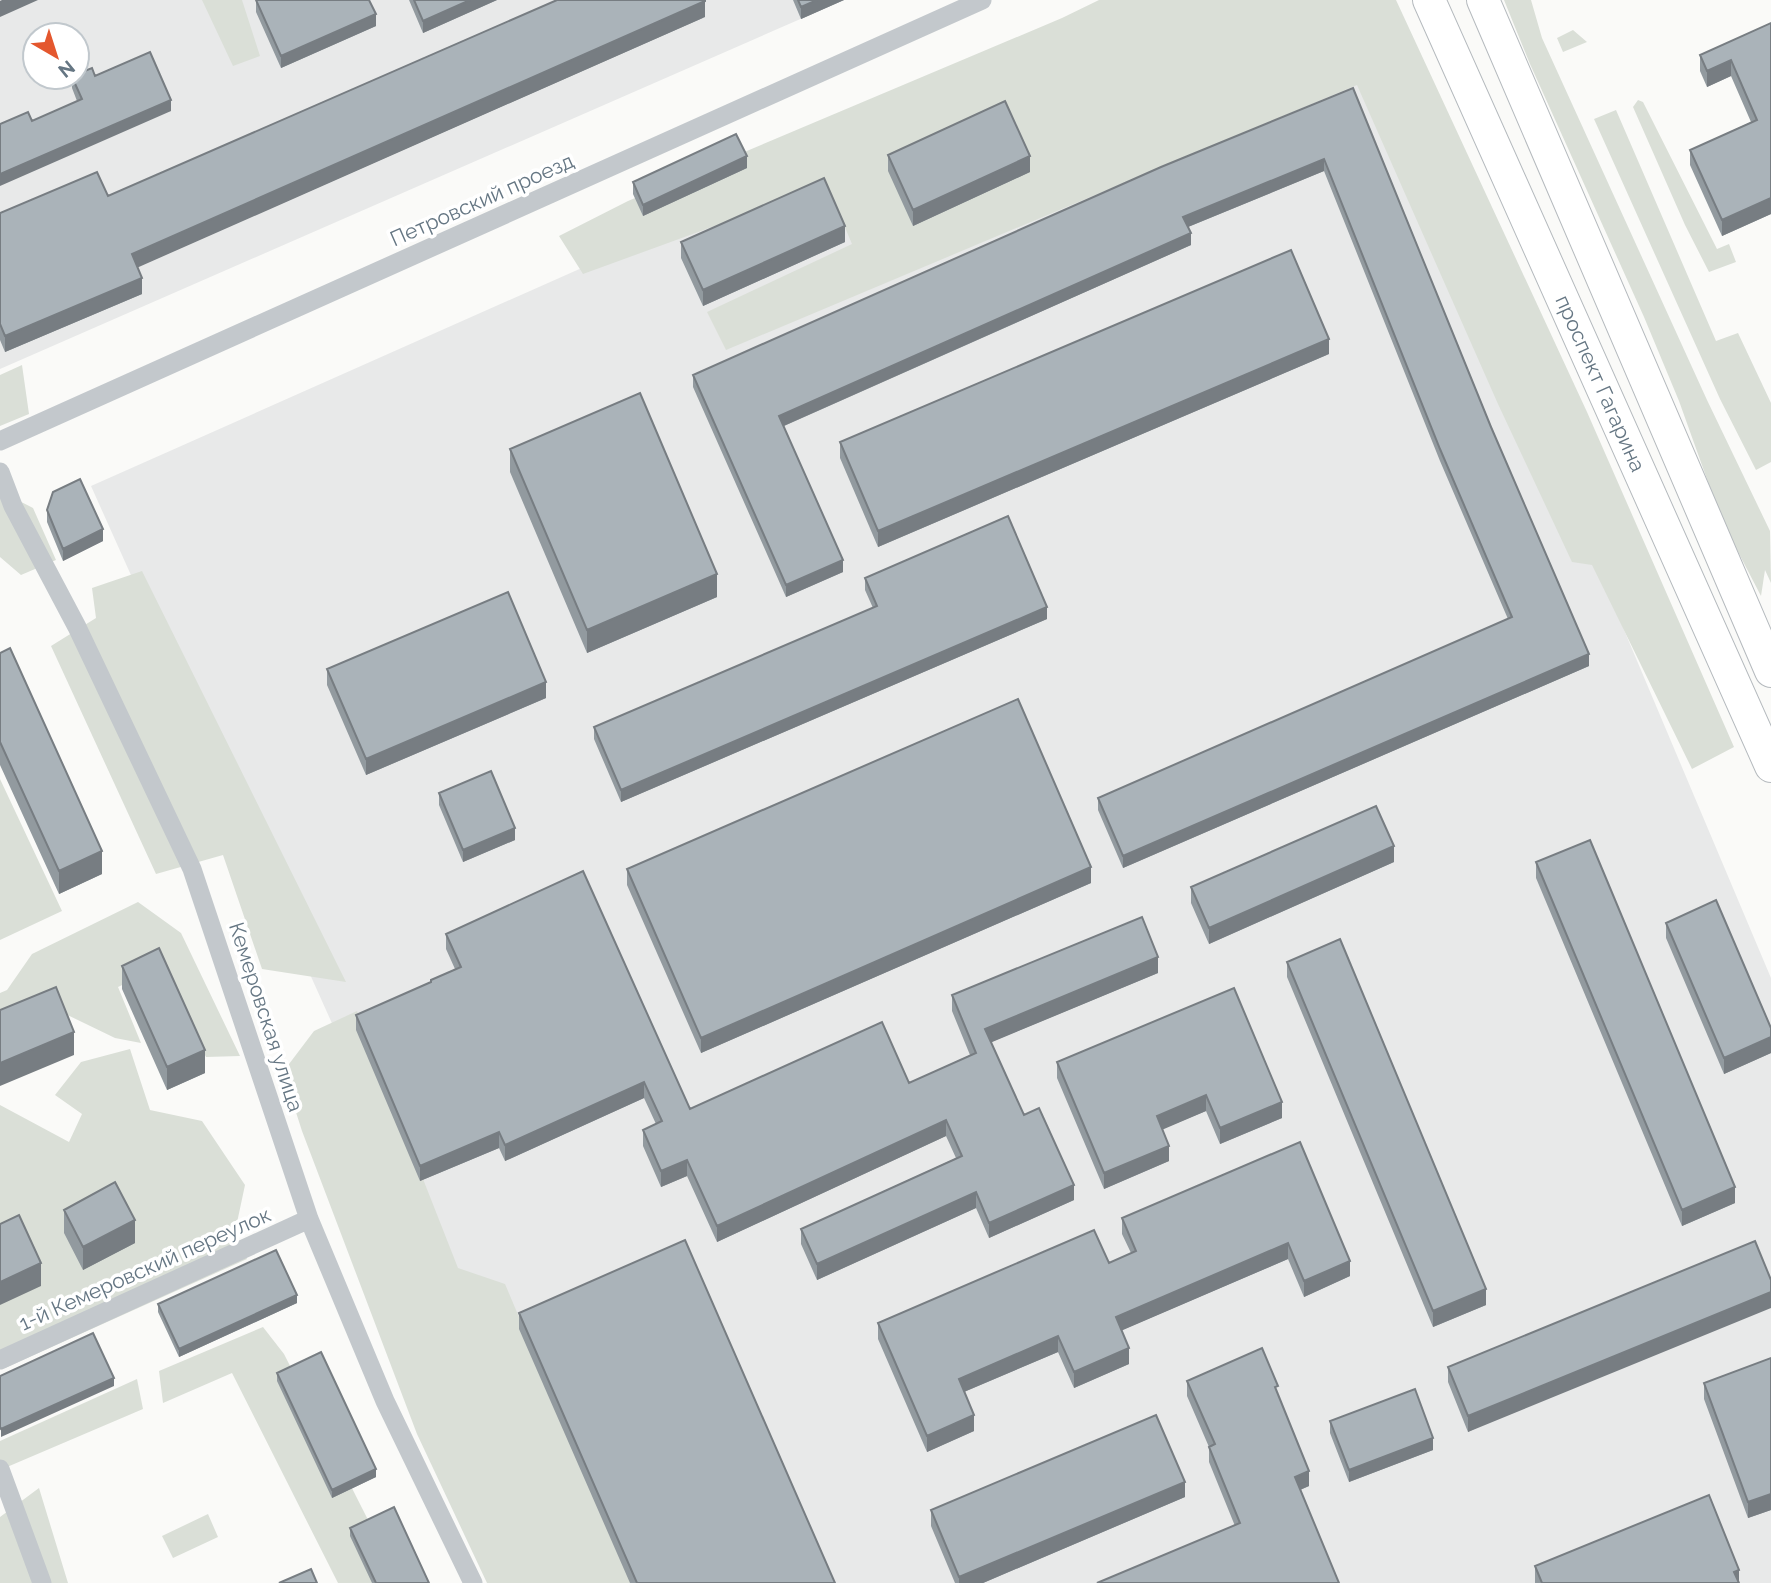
<svg xmlns="http://www.w3.org/2000/svg" width="1771" height="1583" font-family="Raleway,sans-serif">
	<style>
		.built { fill: #e8e9e9; fill-rule: evenodd }
		.green { fill: #dadfd7 }
		.lines { fill: none; stroke-linecap: round; stroke-linejoin: round }
		.primary-casing { stroke: #b5babe; stroke-width: 34 }
		.minor { stroke: #c3c8cc; stroke-width: 19 }
		.primary { stroke: #fff; stroke-width: 32 }
		.wall { fill: #929a9f }
		.shaded-wall { fill: #777d82 }
		.building { fill: #aab3b9; stroke: #777d82; stroke-width: 2 }
		.labels { text-anchor: middle; stroke-width: 7; stroke-linejoin: round; paint-order: stroke }
		.street-label { font-size: 21px; fill: #657683; stroke: #fff }
	</style>
	<rect width="100%" height="100%" fill="#fafaf8"/>
	<path class="built" d="M 0,0 L 844,0 L 0,369 ZM 35,35 L 77,35 L 77,77 L 35,77 Z
		M 1185,0 L 1358,0 L 1771,978 L 1771,1583 L 583,1583 L 91,486 Z"/>
	<path class="green" d="M 202,0 L 242,0 L 260,56 L 233,66 Z
		M 1099,0 L 1396,0 L 1587,412 L 1734,747 L 1692,769 L 1592,565 L 1572,562 L 1498,404 L 1357,85 L 726,350 L 707,312 L 852,244 L 827,185 L 583,274 L 559,236 L 628,201 L 1062,18 Z
		M 1504,0 L 1531,0 L 1542,38 L 1707,400 L 1770,531 L 1771,583 L 1765,570 L 1761,596 L 1722,521 L 1679,401 L 1644,317 L 1530,64 Z
		M 1573,30 L 1587,42 L 1563,52 L 1557,38 Z
		M 1638,100 L 1643,102 L 1717,249 L 1729,244 L 1736,262 L 1709,272 L 1685,225 L 1633,107 Z
		M 1616,110 L 1716,341 L 1738,333 L 1771,403 L 1771,462 L 1756,470 L 1720,399 L 1594,119 Z
		M 22,365 L 29,414 L 0,426 L 0,375 Z
		M 0,491 L 33,508 L 56,560 L 21,575 L 0,557 Z
		M 142,571 L 346,982 L 262,969 L 223,855 L 156,874 L 51,646 L 96,618 L 92,588 Z
		M 0,779 L 62,911 L 0,940 Z
		M 138,902 L 181,933 L 240,1056 L 206,1057 L 160,967 L 118,987 L 141,1043 L 115,1038 L 53,1008 L 0,1030 L 0,993 L 7,990 L 32,954 Z
		M 357,1011 L 458,1268 L 505,1284 L 631,1583 L 487,1583 L 417,1434 L 302,1131 L 283,1072 L 314,1031 Z
		M 130,1049 L 150,1110 L 202,1121 L 245,1185 L 235,1232 L 247,1259 L 5,1368 L 0,1365 L 0,1105 L 69,1142 L 82,1114 L 55,1095 L 81,1062 Z
		M 263,1327 L 284,1354 L 400,1583 L 338,1583 L 232,1373 L 163,1403 L 159,1371 Z
		M 137,1379 L 143,1409 L 0,1470 L 0,1441 Z
		M 39,1488 L 68,1583 L 0,1583 L 0,1517 Z
		M 208,1514 L 218,1537 L 173,1558 L 162,1536 Z"/>
	<g class="lines">
		<defs>
			<g id="primary">
				<path id="s1" d="M 1429,0 L 1771,766"/>
				<path d="M 1483,0 L 1771,671"/>
			</g>
		</defs>
		<use href="#primary" class="primary-casing"/>
		<path class="minor" d="M 0,441 L 982,0
			M 0,472 L 13,506 L 77,627 L 192,869 L 309,1219 L 385,1401 L 473,1583
			M 0,1360 L 309,1219
			M 0,1469 L 42,1583"/>
		<use href="#primary" class="primary"/>
	</g>
	<path class="wall" d="M 256,0 L 376,26 L 281,68 L 256,12 Z
		M 409,0 L 497,0 L 423,33 Z
		M 793,0 L 844,0 L 801,19 Z
		M 705,17 L 137,267 L 142,294 L 5,352 L 0,340 L 0,213 L 108,196 Z
		M 1771,23 L 1771,214 L 1722,236 L 1690,165 L 1690,150 L 1751,122 L 1731,76 L 1707,87 L 1700,71 L 1700,55 Z
		M 95,76 L 171,111 L 32,121 L 77,101 L 72,88 L 72,77 Z
		M 1353,88 L 1589,666 L 1123,868 L 1098,810 L 1098,798 L 1508,619 L 1440,461 L 1324,171 L 1188,227 L 1191,245 L 784,426 L 843,572 L 786,597 L 693,387 L 693,375 Z
		M 888,155 L 1030,172 L 913,226 L 888,171 Z
		M 747,168 L 643,216 L 633,194 L 633,182 Z
		M 681,242 L 845,242 L 703,306 L 681,258 Z
		M 1329,354 L 878,547 L 840,458 L 840,442 Z
		M 510,449 L 717,597 L 587,653 L 510,472 Z
		M 47,510 L 103,541 L 63,561 L 47,522 Z
		M 865,578 L 1047,619 L 621,802 L 594,739 L 594,727 L 873,608 L 865,590 Z
		M 0,653 L 102,874 L 59,894 L 0,765 Z
		M 327,669 L 546,698 L 366,775 L 327,685 Z
		M 439,793 L 515,840 L 463,862 L 439,805 Z
		M 1394,862 L 1209,944 L 1191,903 L 1191,887 Z
		M 1536,862 L 1735,1203 L 1682,1226 L 1536,878 Z
		M 627,869 L 1091,883 L 701,1053 L 627,885 Z
		M 1666,923 L 1771,1028 L 1771,1053 L 1724,1074 L 1666,938 Z
		M 446,934 L 690,1109 L 909,1083 L 970,1055 L 952,1011 L 952,995 L 1158,973 L 991,1042 L 1024,1115 L 1074,1200 L 989,1238 L 976,1208 L 817,1280 L 801,1244 L 801,1229 L 956,1158 L 946,1136 L 717,1242 L 687,1176 L 661,1187 L 643,1146 L 643,1130 L 656,1124 L 644,1098 L 505,1161 L 499,1148 L 420,1181 L 356,1030 L 356,1015 L 431,982 L 431,980 L 455,969 L 446,949 Z
		M 1287,962 L 1486,1305 L 1433,1327 L 1287,977 Z
		M 122,966 L 205,1073 L 167,1090 L 122,989 Z
		M 1234,988 L 1282,1118 L 1220,1144 L 1206,1111 L 1162,1129 L 1169,1161 L 1104,1189 L 1057,1078 L 1057,1062 Z
		M 1300,1142 L 1350,1276 L 1304,1297 L 1288,1259 L 1122,1330 L 1129,1364 L 1074,1388 L 1058,1352 L 964,1392 L 974,1431 L 927,1452 L 878,1339 L 878,1323 L 1109,1263 L 1131,1253 L 1122,1234 L 1122,1218 Z
		M 64,1210 L 135,1243 L 83,1270 L 64,1233 Z
		M 1771,1280 L 1468,1432 L 1448,1382 L 1448,1367 Z
		M 297,1303 L 179,1357 L 158,1312 L 158,1304 Z
		M 519,1313 L 835,1583 L 630,1583 L 519,1329 Z
		M 1771,1358 L 1771,1510 L 1748,1518 L 1704,1399 L 1704,1383 Z
		M 277,1373 L 376,1477 L 332,1498 L 277,1381 Z
		M 1187,1381 L 1278,1396 L 1309,1486 L 1300,1490 L 1339,1583 L 1235,1526 L 1209,1462 L 1209,1447 L 1187,1396 Z
		M 1330,1421 L 1433,1450 L 1349,1482 L 1330,1433 Z
		M 1185,1497 L 983,1583 L 955,1583 L 931,1526 L 931,1510 Z
		M 350,1528 L 429,1583 L 372,1583 L 350,1536 Z
		M 1535,1566 L 1739,1583 L 1535,1583 Z"/>
	<path class="shaded-wall" d="M 2,0 L 38,0 L 0,17 L 0,1 Z
		M 470,0 L 497,0 L 423,33 L 423,21 Z
		M 817,0 L 844,0 L 801,19 L 801,7 Z
		M 705,1 L 705,17 L 132,270 L 132,254 Z
		M 376,14 L 376,26 L 281,68 L 281,56 Z
		M 1731,60 L 1731,76 L 1707,87 L 1707,71 Z
		M 171,100 L 171,111 L 0,186 L 0,174 Z
		M 747,156 L 747,168 L 643,216 L 643,205 Z
		M 1030,156 L 1030,172 L 913,226 L 913,210 Z
		M 1324,159 L 1324,171 L 1183,229 L 1183,217 Z
		M 1771,198 L 1771,214 L 1722,236 L 1722,220 Z
		M 845,226 L 845,242 L 703,306 L 703,290 Z
		M 1191,233 L 1191,245 L 779,428 L 779,416 Z
		M 142,278 L 142,294 L 5,352 L 5,336 Z
		M 1329,339 L 1329,354 L 878,547 L 878,531 Z
		M 103,529 L 103,541 L 63,561 L 63,549 Z
		M 843,560 L 843,572 L 786,597 L 786,585 Z
		M 717,574 L 717,597 L 587,653 L 587,630 Z
		M 1047,607 L 1047,619 L 621,802 L 621,790 Z
		M 1589,654 L 1589,666 L 1123,868 L 1123,856 Z
		M 546,682 L 546,698 L 366,775 L 366,759 Z
		M 515,828 L 515,840 L 463,862 L 463,850 Z
		M 1394,846 L 1394,862 L 1209,944 L 1209,928 Z
		M 102,851 L 102,874 L 59,894 L 59,871 Z
		M 1091,867 L 1091,883 L 701,1053 L 701,1038 Z
		M 1158,957 L 1158,973 L 985,1045 L 985,1029 Z
		M 74,1032 L 74,1055 L 0,1086 L 0,1063 Z
		M 1771,1037 L 1771,1053 L 1724,1074 L 1724,1058 Z
		M 205,1050 L 205,1073 L 167,1090 L 167,1067 Z
		M 644,1082 L 644,1098 L 505,1161 L 505,1145 Z
		M 1206,1095 L 1206,1111 L 1157,1132 L 1157,1116 Z
		M 1282,1102 L 1282,1118 L 1220,1144 L 1220,1128 Z
		M 946,1120 L 946,1136 L 717,1242 L 717,1226 Z
		M 499,1132 L 499,1148 L 420,1181 L 420,1166 Z
		M 1169,1146 L 1169,1161 L 1104,1189 L 1104,1173 Z
		M 687,1160 L 687,1176 L 661,1187 L 661,1171 Z
		M 1074,1185 L 1074,1200 L 989,1238 L 989,1223 Z
		M 1735,1187 L 1735,1203 L 1682,1226 L 1682,1210 Z
		M 976,1192 L 976,1208 L 817,1280 L 817,1264 Z
		M 135,1220 L 135,1243 L 83,1270 L 83,1247 Z
		M 1288,1243 L 1288,1259 L 1116,1333 L 1116,1317 Z
		M 1350,1261 L 1350,1276 L 1304,1297 L 1304,1281 Z
		M 41,1263 L 41,1286 L 0,1305 L 0,1282 Z
		M 1486,1289 L 1486,1305 L 1433,1327 L 1433,1311 Z
		M 1771,1292 L 1771,1308 L 1468,1432 L 1468,1416 Z
		M 297,1295 L 297,1303 L 179,1357 L 179,1349 Z
		M 1058,1336 L 1058,1352 L 959,1394 L 959,1379 Z
		M 1129,1348 L 1129,1364 L 1074,1388 L 1074,1372 Z
		M 114,1378 L 114,1386 L 1,1437 L 1,1429 Z
		M 974,1415 L 974,1431 L 927,1452 L 927,1436 Z
		M 1433,1438 L 1433,1450 L 1349,1482 L 1349,1470 Z
		M 376,1469 L 376,1477 L 332,1498 L 332,1490 Z
		M 1309,1471 L 1309,1486 L 1295,1492 L 1295,1477 Z
		M 1185,1482 L 1185,1497 L 983,1583 L 959,1583 L 959,1577 Z
		M 1771,1494 L 1771,1510 L 1748,1518 L 1748,1502 Z
		M 1739,1570 L 1739,1583 L 1734,1572 Z"/>
	<path class="building" d="M 256,0 L 369,0 L 376,14 L 281,56 Z
		M 414,0 L 470,0 L 423,21 Z
		M 557,0 L 705,0 L 705,1 L 132,254 L 142,278 L 5,336 L 0,324 L 0,213 L 97,172 L 108,196 Z
		M 798,0 L 817,0 L 801,7 Z
		M 1771,23 L 1771,198 L 1722,220 L 1690,150 L 1757,120 L 1731,60 L 1707,71 L 1700,55 Z
		M 150,52 L 171,100 L 0,174 L 0,124 L 28,112 L 32,121 L 82,99 L 72,77 L 77,77 L 77,74 L 92,68 L 95,76 Z
		M 1353,88 L 1491,427 L 1589,654 L 1123,856 L 1098,798 L 1512,617 L 1440,449 L 1324,159 L 1183,217 L 1191,233 L 779,416 L 843,560 L 786,585 L 693,375 L 1161,167 Z
		M 1005,101 L 1030,156 L 913,210 L 888,155 Z
		M 736,134 L 747,156 L 643,205 L 633,182 Z
		M 824,178 L 845,226 L 703,290 L 681,242 Z
		M 1291,250 L 1329,339 L 878,531 L 840,442 Z
		M 640,393 L 717,574 L 587,630 L 510,449 Z
		M 80,479 L 103,529 L 63,549 L 47,510 L 53,492 Z
		M 1008,516 L 1047,607 L 621,790 L 594,727 L 877,606 L 865,578 Z
		M 508,592 L 546,682 L 366,759 L 327,669 Z
		M 10,648 L 102,851 L 59,871 L 0,742 L 0,653 Z
		M 1018,699 L 1091,867 L 701,1038 L 627,869 Z
		M 491,771 L 515,828 L 463,850 L 439,793 Z
		M 1376,806 L 1394,846 L 1209,928 L 1191,887 Z
		M 1590,840 L 1735,1187 L 1682,1210 L 1536,862 Z
		M 583,871 L 690,1109 L 882,1022 L 909,1083 L 976,1053 L 952,995 L 1142,917 L 1158,957 L 985,1029 L 1024,1115 L 1039,1108 L 1074,1185 L 989,1223 L 976,1192 L 817,1264 L 801,1229 L 962,1156 L 946,1120 L 717,1226 L 687,1160 L 661,1171 L 643,1130 L 662,1121 L 644,1082 L 505,1145 L 499,1132 L 420,1166 L 356,1015 L 431,982 L 431,980 L 461,967 L 446,934 Z
		M 1716,900 L 1771,1028 L 1771,1037 L 1724,1058 L 1666,923 Z
		M 1340,939 L 1486,1289 L 1433,1311 L 1287,962 Z
		M 159,948 L 205,1050 L 167,1067 L 122,966 Z
		M 56,987 L 74,1032 L 0,1063 L 0,1010 Z
		M 1234,988 L 1282,1102 L 1220,1128 L 1206,1095 L 1157,1116 L 1169,1146 L 1104,1173 L 1057,1062 Z
		M 1300,1142 L 1350,1261 L 1304,1281 L 1288,1243 L 1116,1317 L 1129,1348 L 1074,1372 L 1058,1336 L 959,1379 L 974,1415 L 927,1436 L 878,1323 L 1094,1230 L 1109,1263 L 1136,1251 L 1122,1218 Z
		M 115,1182 L 135,1220 L 83,1247 L 64,1210 Z
		M 19,1215 L 41,1263 L 0,1282 L 0,1224 Z
		M 685,1240 L 835,1583 L 637,1583 L 519,1313 Z
		M 1755,1241 L 1771,1280 L 1771,1292 L 1468,1416 L 1448,1367 Z
		M 276,1250 L 297,1295 L 179,1349 L 158,1304 Z
		M 93,1333 L 114,1378 L 1,1429 L 0,1427 L 0,1376 Z
		M 1262,1348 L 1278,1386 L 1275,1387 L 1309,1471 L 1295,1477 L 1339,1583 L 1097,1583 L 1240,1523 L 1209,1447 L 1215,1444 L 1187,1381 Z
		M 321,1352 L 376,1469 L 332,1490 L 277,1373 Z
		M 1771,1358 L 1771,1494 L 1748,1502 L 1704,1383 Z
		M 1415,1389 L 1433,1438 L 1349,1470 L 1330,1421 Z
		M 1156,1415 L 1185,1482 L 959,1577 L 931,1510 Z
		M 1709,1495 L 1739,1570 L 1734,1572 L 1739,1583 L 1542,1583 L 1535,1566 Z
		M 394,1507 L 429,1583 L 376,1583 L 350,1528 Z
		M 311,1569 L 317,1583 L 279,1583 Z"/>
	<g class="labels">
		<g class="street-label">
			<text transform="translate(482 200) rotate(-24)" y="7">Петровский проезд</text>
			<text dy="7" stroke="none"><textPath href="#s1" startOffset="420">проспект Гагарина</textPath></text>
			<text transform="translate(266 1017) rotate(72)" y="7">Кемеровская улица</text>
			<text transform="translate(145 1269) rotate(-24)" y="7">1-й Кемеровский переулок</text>
		</g>
	</g>
	<g transform="translate(56 56) rotate(141)"><circle r="33" fill="#ffffff" stroke="#c1c8cd" stroke-width="2"/>
	<path d="M0-5L12 26L0 18L-12 26Z" fill="#e4572e"/>
	<text y="-10" font-size="19" font-weight="bold" text-anchor="middle" fill="#657683">N</text>
	</g>
</svg>
